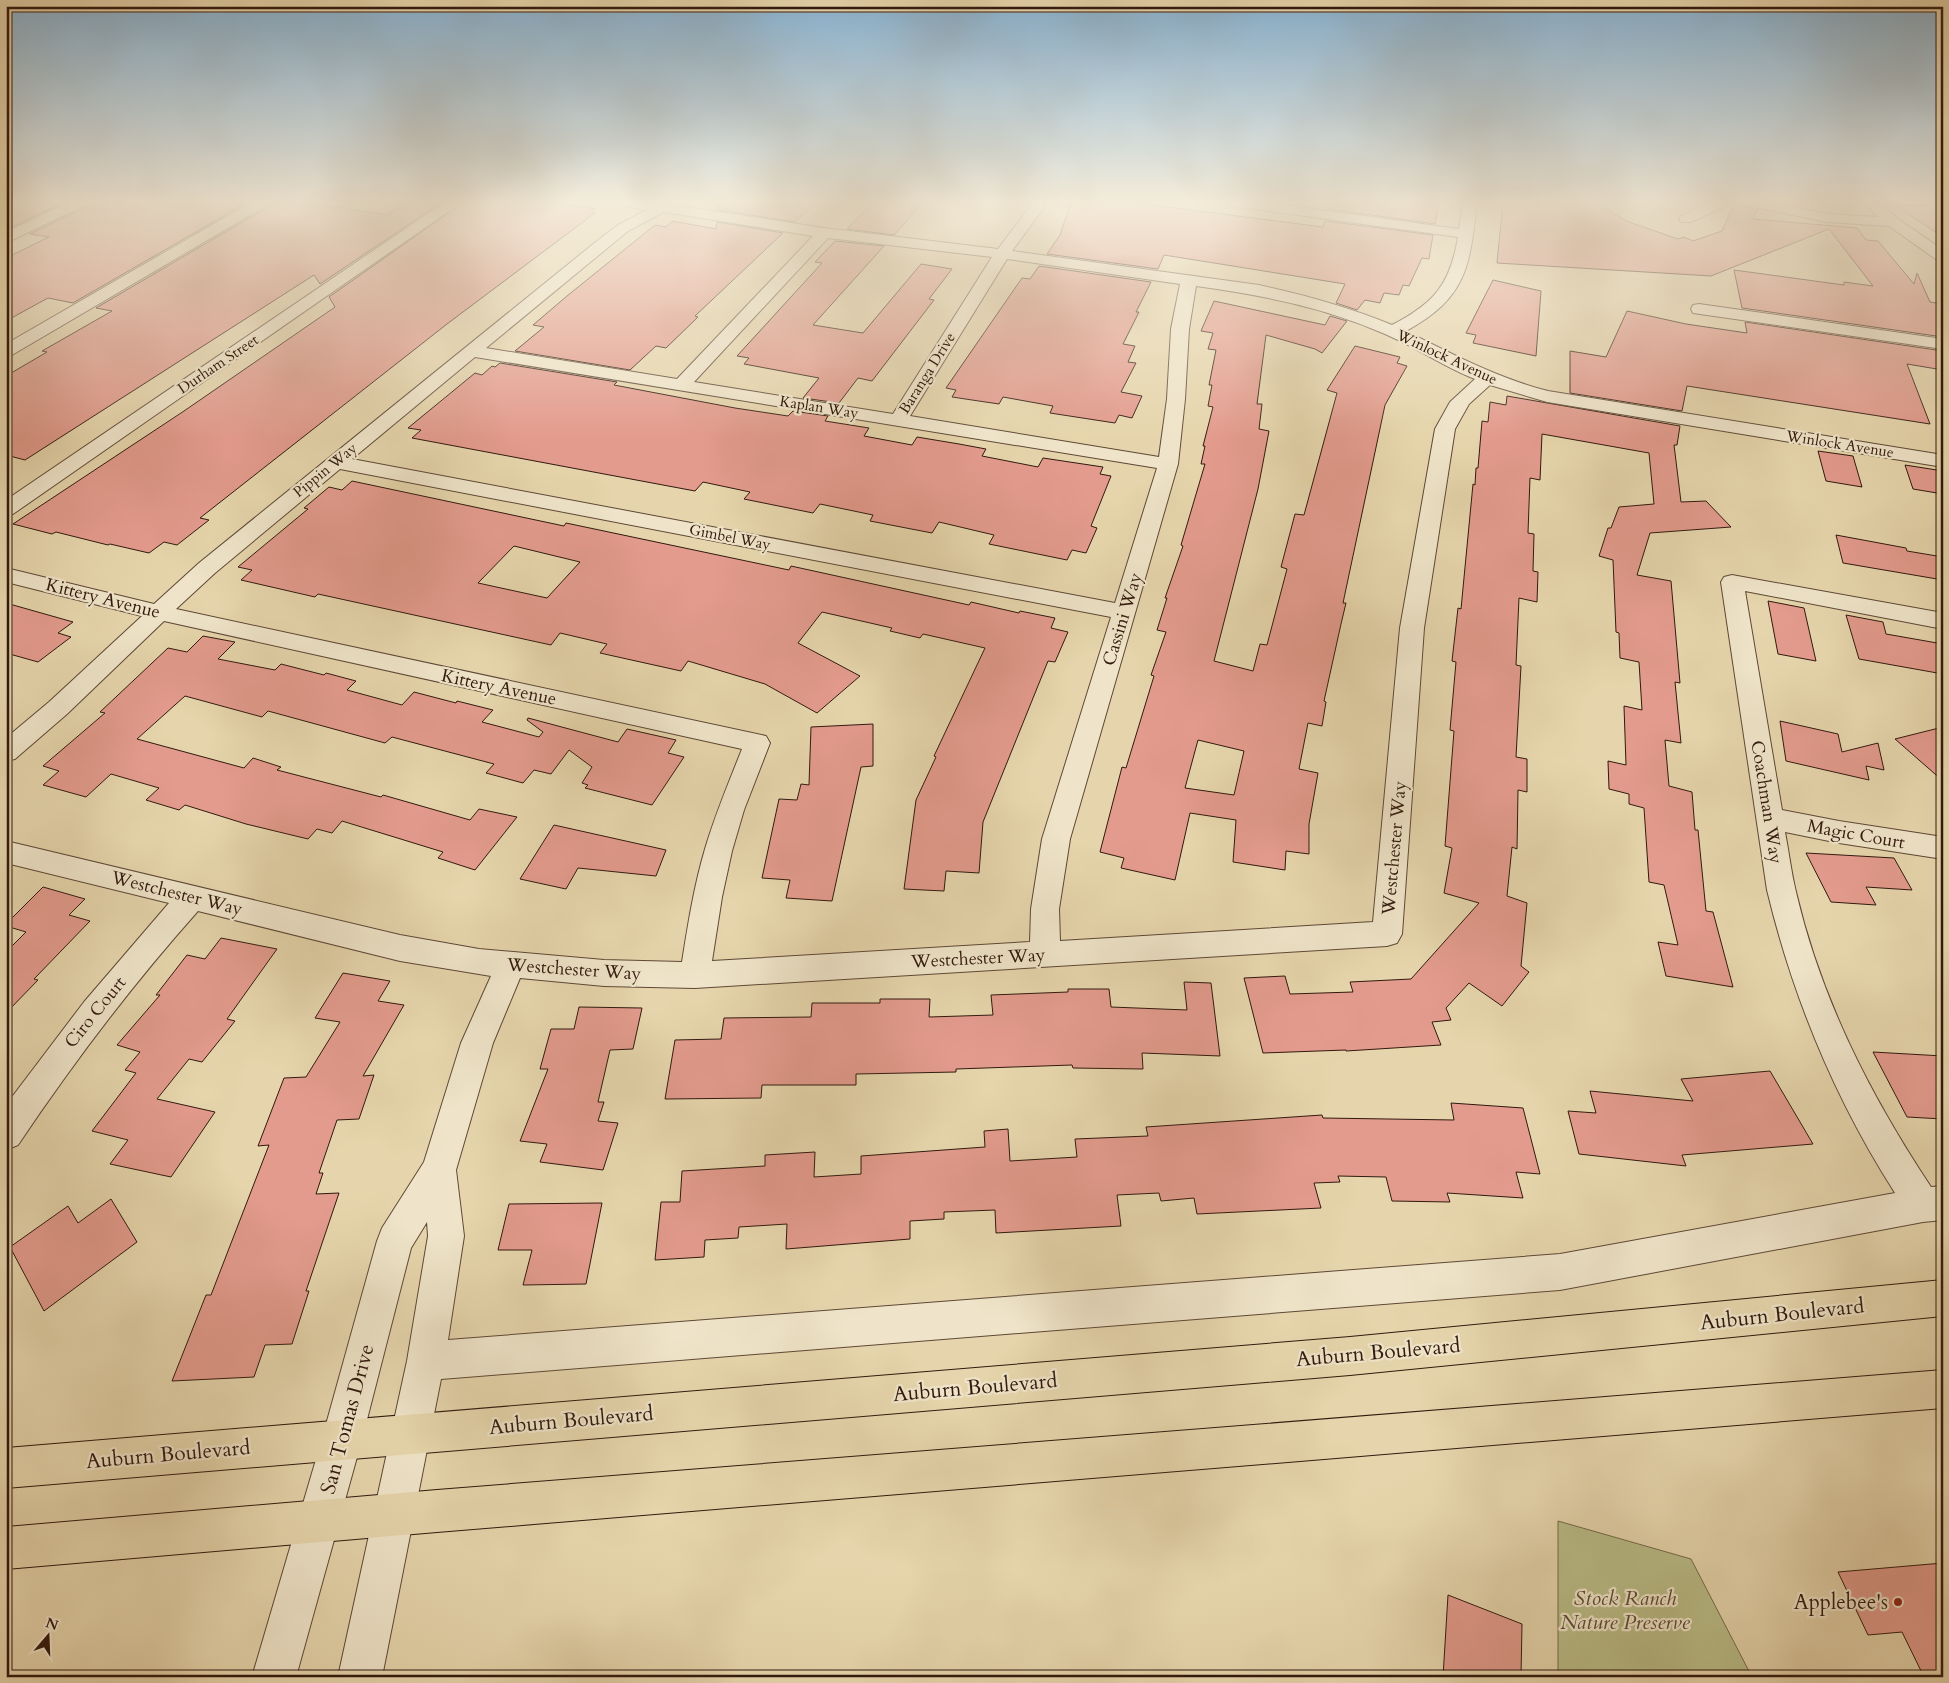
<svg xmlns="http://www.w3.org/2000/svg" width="1949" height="1683" font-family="Cardo,serif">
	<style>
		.green { fill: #b9bc87; stroke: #756a4a }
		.building { fill: #e39b8d; stroke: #31190e; fill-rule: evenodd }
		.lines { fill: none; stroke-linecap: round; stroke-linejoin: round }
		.minor-casing { stroke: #5e4836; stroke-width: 2 }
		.major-casing { stroke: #31190e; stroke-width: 2 }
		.minor { fill: #efe4c9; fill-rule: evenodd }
		.major { fill: #e6d5ac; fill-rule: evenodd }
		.poi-dot { fill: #8f2418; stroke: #efe4c9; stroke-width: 2 }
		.labels { text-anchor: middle; stroke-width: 4.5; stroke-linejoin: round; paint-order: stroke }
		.far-street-label { font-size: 15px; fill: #31190e; stroke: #efe4c9 }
		.street-label { font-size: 18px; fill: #31190e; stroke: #efe4c9 }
		.near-street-label { font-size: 21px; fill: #31190e; stroke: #efe4c9 }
		.near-park-label { font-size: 21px; font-style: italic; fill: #5a4a32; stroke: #efe4c9 }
		.near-poi-label { font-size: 21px; fill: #31190e; stroke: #efe4c9; text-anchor: end }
	</style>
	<rect width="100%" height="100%" fill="#e6d5ac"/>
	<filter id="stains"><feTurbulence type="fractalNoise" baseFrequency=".004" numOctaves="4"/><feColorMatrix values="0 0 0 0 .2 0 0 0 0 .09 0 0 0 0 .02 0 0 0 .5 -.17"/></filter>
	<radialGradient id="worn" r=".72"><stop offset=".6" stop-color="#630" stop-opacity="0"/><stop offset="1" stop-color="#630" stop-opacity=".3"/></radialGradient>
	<path class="green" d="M 1558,1521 L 1691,1559 L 1752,1677 L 1558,1677 Z"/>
	<path class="building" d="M 6,202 L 65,202 L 7,229 Z
		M 89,202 L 248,202 L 73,303 L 48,298 L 6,321 L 6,258 L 49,237 L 30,234 L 86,207 Z
		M 271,202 L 304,202 L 387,215 L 407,202 L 442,202 L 320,284 L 314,275 L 25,460 L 6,455 L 6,376 L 47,352 L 42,351 L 112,311 L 96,308 L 268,207 Z
		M 464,202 L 552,202 L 596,209 L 592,212 L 595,213 L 447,324 L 200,518 L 209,520 L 177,545 L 164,542 L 149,553 L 110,544 L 108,545 L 56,532 L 52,534 L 13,524 L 184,411 L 335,307 L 329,297 Z
		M 718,202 L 816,202 L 795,222 L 718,210 Z
		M 873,202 L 891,202 L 920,206 L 894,235 L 847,229 Z
		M 1071,202 L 1130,202 L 1323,227 L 1325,221 L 1433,235 L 1429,259 L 1422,258 L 1409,286 L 1403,285 L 1399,295 L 1384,293 L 1380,303 L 1365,300 L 1357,310 L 1336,303 L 1345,284 L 1164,255 L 1158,269 L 1047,254 L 1060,235 Z
		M 1332,202 L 1439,202 L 1435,224 L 1329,209 Z
		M 1503,202 L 1554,204 L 1567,202 L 1594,202 L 1626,221 L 1678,239 L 1684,237 L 1693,241 L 1722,231 L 1734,204 L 1757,210 L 1753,219 L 1857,228 L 1866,240 L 1878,241 L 1914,284 L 1917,273 L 1930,302 L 1943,304 L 1943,337 L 1742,308 L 1734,270 L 1844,285 L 1844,282 L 1873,286 L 1829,229 L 1711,276 L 1497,263 Z
		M 1943,204 L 1943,237 L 1896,206 Z
		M 672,221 L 716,229 L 717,222 L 783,233 L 695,316 L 698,317 L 666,348 L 656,346 L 630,370 L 515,351 L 544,327 L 533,325 L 567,296 L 655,225 L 666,227 Z
		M 835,241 L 884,246 L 813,325 L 863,333 L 921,264 L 952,269 L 929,299 L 934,300 L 872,381 L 858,378 L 839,403 L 803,398 L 819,378 L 744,364 L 749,358 L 737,356 L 822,263 L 815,262 Z
		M 1039,266 L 1151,282 L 1136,312 L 1139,312 L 1123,344 L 1135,346 L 1128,362 L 1136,363 L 1121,392 L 1142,396 L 1132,418 L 1119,415 L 1115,423 L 1050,413 L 1053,406 L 1003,397 L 999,404 L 952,397 L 956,390 L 946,388 L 1022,278 L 1030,279 Z
		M 1493,280 L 1541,291 L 1536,356 L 1473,343 L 1476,335 L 1466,333 Z
		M 1214,301 L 1325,325 L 1330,316 L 1347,321 L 1322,353 L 1315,349 L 1266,335 L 1257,404 L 1262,404 L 1259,429 L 1269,431 L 1258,489 L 1214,661 L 1253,671 L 1260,644 L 1267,645 L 1287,569 L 1281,567 L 1295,514 L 1304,515 L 1337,393 L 1327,390 L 1355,346 L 1400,357 L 1397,363 L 1407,366 L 1385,405 L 1343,603 L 1346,603 L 1341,624 L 1324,701 L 1326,702 L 1322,726 L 1308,723 L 1299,769 L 1318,773 L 1309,824 L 1309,854 L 1286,851 L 1285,870 L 1233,862 L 1236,820 L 1190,813 L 1175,880 L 1121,868 L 1124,858 L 1100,852 L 1122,767 L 1126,768 L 1154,676 L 1151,675 L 1166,632 L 1157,630 L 1167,598 L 1165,598 L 1183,546 L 1181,545 L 1205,464 L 1201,464 L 1205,446 L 1203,446 L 1213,407 L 1208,406 L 1212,385 L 1209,385 L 1216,350 L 1208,349 L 1213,333 L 1201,331 ZM 1198,740 L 1244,751 L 1234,795 L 1185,788 Z
		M 1627,311 L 1686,324 L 1747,333 L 1745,322 L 1943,351 L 1943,370 L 1907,364 L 1930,424 L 1687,386 L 1682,411 L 1570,393 L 1570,351 L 1606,357 Z
		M 500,363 L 617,382 L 614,385 L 735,408 L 788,416 L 793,411 L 828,416 L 825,421 L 869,428 L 864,436 L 912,445 L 917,437 L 959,444 L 986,449 L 982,456 L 1038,467 L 1043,458 L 1103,467 L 1100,474 L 1111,476 L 1091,526 L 1097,528 L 1086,553 L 1072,550 L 1067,560 L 989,544 L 994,535 L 939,522 L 932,533 L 870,521 L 873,515 L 820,504 L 813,513 L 744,499 L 750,492 L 703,482 L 695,491 L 412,438 L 421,430 L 408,428 L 475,373 L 482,375 L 492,366 L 495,367 Z
		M 1507,396 L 1680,426 L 1677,445 L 1674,445 L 1681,502 L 1706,501 L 1731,527 L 1650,533 L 1637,575 L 1671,581 L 1680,683 L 1675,682 L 1681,743 L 1665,740 L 1669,786 L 1692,792 L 1695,830 L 1698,830 L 1706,911 L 1713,912 L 1733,987 L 1666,976 L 1658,942 L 1678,945 L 1664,885 L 1649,882 L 1644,808 L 1629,804 L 1629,794 L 1609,789 L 1608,761 L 1626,765 L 1624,706 L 1642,710 L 1639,662 L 1620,658 L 1619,633 L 1616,632 L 1613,560 L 1599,556 L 1608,528 L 1611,528 L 1619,507 L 1654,504 L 1649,453 L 1542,434 L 1540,480 L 1530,478 L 1528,533 L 1534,534 L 1533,571 L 1538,572 L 1537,602 L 1519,598 L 1516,665 L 1521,666 L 1516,757 L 1527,759 L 1527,792 L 1518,790 L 1517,849 L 1512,847 L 1507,896 L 1527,903 L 1521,966 L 1529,972 L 1502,1006 L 1469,983 L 1446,1008 L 1451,1020 L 1432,1022 L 1441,1045 L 1346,1051 L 1346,1050 L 1263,1053 L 1244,978 L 1285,976 L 1290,994 L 1353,992 L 1350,982 L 1411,979 L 1479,903 L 1444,893 L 1452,848 L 1445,846 L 1454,731 L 1450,730 L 1456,662 L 1452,661 L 1458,608 L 1461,609 L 1473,484 L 1475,485 L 1476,468 L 1478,468 L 1482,421 L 1488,422 L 1490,402 L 1506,405 Z
		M 1818,451 L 1853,456 L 1862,487 L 1826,481 Z
		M 1905,465 L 1943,471 L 1943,494 L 1913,489 Z
		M 352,481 L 564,526 L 566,523 L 789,570 L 791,566 L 969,605 L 971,602 L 1019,613 L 1020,611 L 1055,618 L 1051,628 L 1068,632 L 1055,662 L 1048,661 L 983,822 L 979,873 L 946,871 L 944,891 L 904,889 L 916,800 L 936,757 L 934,756 L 985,648 L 923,634 L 920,638 L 890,631 L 892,628 L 822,612 L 798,643 L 860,676 L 817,713 L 765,684 L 688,661 L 681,671 L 600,653 L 607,644 L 560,633 L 551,645 L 318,594 L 315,597 L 241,580 L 252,570 L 238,567 L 308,509 L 304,508 L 329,487 L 342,490 ZM 514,546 L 580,562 L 547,598 L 478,583 Z
		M 1836,535 L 1906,548 L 1907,551 L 1943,557 L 1943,580 L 1843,563 Z
		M 1768,601 L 1804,608 L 1816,661 L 1778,654 Z
		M 6,603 L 73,622 L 58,633 L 71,637 L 38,662 L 6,653 Z
		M 1846,615 L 1883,622 L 1886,634 L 1943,644 L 1943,674 L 1859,659 Z
		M 203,636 L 235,642 L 218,659 L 275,670 L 281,664 L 324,675 L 326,673 L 356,681 L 347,690 L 402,705 L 414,692 L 456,703 L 457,701 L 493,710 L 482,722 L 539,737 L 543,732 L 527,720 L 528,718 L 618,742 L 627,729 L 676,740 L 668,753 L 684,757 L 652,805 L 585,788 L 588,785 L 582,783 L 592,767 L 569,750 L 551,774 L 534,770 L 523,783 L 486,773 L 494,764 L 392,737 L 385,743 L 268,711 L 262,717 L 185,696 L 137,739 L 244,768 L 253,758 L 281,767 L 277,770 L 381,797 L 383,795 L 470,820 L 479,809 L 517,817 L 475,870 L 438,858 L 443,852 L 342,821 L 332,833 L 317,829 L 308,839 L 246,824 L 185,805 L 179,810 L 146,800 L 159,788 L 111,774 L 86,797 L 43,785 L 59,771 L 43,766 L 105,713 L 100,712 L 168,648 L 187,652 Z
		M 1780,721 L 1838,734 L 1842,752 L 1878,743 L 1884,770 L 1866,766 L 1869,780 L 1786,761 Z
		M 873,724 L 873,766 L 861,767 L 832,901 L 786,898 L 790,880 L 762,878 L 779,799 L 797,800 L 801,784 L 809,785 L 811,727 Z
		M 1943,727 L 1943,781 L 1895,739 Z
		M 554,825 L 666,850 L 656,876 L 578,868 L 566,889 L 520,879 Z
		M 1806,853 L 1894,858 L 1912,890 L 1866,887 L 1876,905 L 1831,902 Z
		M 43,887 L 85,899 L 69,915 L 90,921 L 34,979 L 38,980 L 6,1013 L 6,952 L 26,932 L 6,926 L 6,924 Z
		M 221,938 L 277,949 L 227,1019 L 235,1021 L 202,1062 L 189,1059 L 157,1099 L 215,1112 L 171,1177 L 110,1164 L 128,1140 L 92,1131 L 136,1073 L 125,1070 L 140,1052 L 117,1045 L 160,995 L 156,995 L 187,955 L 205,959 Z
		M 343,973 L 390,981 L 378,1001 L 404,1005 L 363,1076 L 374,1075 L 359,1119 L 337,1120 L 319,1173 L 323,1173 L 316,1194 L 339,1193 L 306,1291 L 309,1291 L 292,1344 L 265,1345 L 254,1377 L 172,1381 L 206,1295 L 211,1295 L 269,1145 L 258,1146 L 284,1078 L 306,1077 L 340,1022 L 315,1018 Z
		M 1184,982 L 1211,983 L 1220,1056 L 1142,1053 L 1143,1069 L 1073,1068 L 1072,1065 L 956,1069 L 956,1072 L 856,1074 L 856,1085 L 762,1085 L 761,1098 L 665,1099 L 675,1040 L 721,1039 L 724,1018 L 811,1017 L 812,1003 L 880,1003 L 880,999 L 930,999 L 929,1017 L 993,1015 L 991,995 L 1068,992 L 1068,989 L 1109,989 L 1111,1007 L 1187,1010 Z
		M 579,1007 L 642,1008 L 633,1049 L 610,1050 L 598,1102 L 604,1102 L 598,1121 L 618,1123 L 603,1170 L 540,1162 L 547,1144 L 520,1141 L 548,1069 L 540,1069 L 551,1029 L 574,1029 Z
		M 1873,1052 L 1943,1056 L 1943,1119 L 1907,1117 Z
		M 1770,1071 L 1813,1144 L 1682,1155 L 1686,1166 L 1579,1154 L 1568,1111 L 1596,1113 L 1590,1091 L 1693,1101 L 1681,1079 Z
		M 1451,1103 L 1523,1108 L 1540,1174 L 1516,1172 L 1523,1198 L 1447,1193 L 1450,1202 L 1392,1201 L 1386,1177 L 1338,1176 L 1340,1182 L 1314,1183 L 1321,1208 L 1197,1214 L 1194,1198 L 1161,1201 L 1159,1193 L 1117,1195 L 1121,1226 L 996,1233 L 995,1210 L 944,1212 L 944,1219 L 910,1221 L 910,1239 L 786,1249 L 787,1224 L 739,1227 L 738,1238 L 705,1240 L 704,1257 L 655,1260 L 661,1202 L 680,1202 L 682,1171 L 765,1166 L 765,1155 L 815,1152 L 814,1177 L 861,1174 L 861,1156 L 985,1147 L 984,1131 L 1008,1129 L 1010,1161 L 1077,1157 L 1075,1139 L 1148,1136 L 1146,1127 L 1322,1115 L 1323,1118 L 1454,1120 Z
		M 111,1199 L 137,1242 L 44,1311 L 10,1247 L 68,1206 L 78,1223 Z
		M 602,1203 L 586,1284 L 523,1285 L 532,1250 L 498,1250 L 509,1204 Z
		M 1943,1563 L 1943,1677 L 1924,1677 L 1902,1632 L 1868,1635 L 1838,1572 Z
		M 1448,1595 L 1522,1624 L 1521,1677 L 1443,1677 Z"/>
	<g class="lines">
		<defs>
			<path id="minor" d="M 69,202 L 87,202 L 85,205 L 6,243 L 6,232 Z
				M 252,202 L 269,202 L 267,205 L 12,355 L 6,356 L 6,344 Z
				M 445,202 L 462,202 L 13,514 L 6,516 L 6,500 Z
				M 619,202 L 654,202 L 824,228 L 998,249 L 1029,208 L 1031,202 L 1045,202 L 1043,209 L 1012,251 L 1259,285 C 1305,295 1349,307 1392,325 C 1434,303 1450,285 1458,237 L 1231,206 L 1226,205 L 1224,202 L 1263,202 L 1459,229 L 1463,202 L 1477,202 C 1470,266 1467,298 1406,331 C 1452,354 1497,378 1548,391 L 1943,455 L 1943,467 L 1547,402 L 1490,385 L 1469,404 L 1455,429 L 1424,628 L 1402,934 L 1397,943 L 1387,946 L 695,988 L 604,986 L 520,978 L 493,1043 L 456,1170 L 464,1236 L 448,1340 L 1560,1254 L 1895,1193 C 1835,1099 1793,998 1767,890 L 1721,582 L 1724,577 L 1732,575 L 1943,613 L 1943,629 L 1745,591 L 1782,810 L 1839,821 L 1943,837 L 1943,859 L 1839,843 L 1785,832 C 1789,852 1791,872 1796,892 C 1821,999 1870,1095 1931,1187 L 1943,1186 L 1943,1220 L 1923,1222 L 1560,1290 L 441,1379 L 382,1677 L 338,1677 L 407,1361 L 428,1236 L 427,1222 L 411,1248 L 362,1439 L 296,1677 L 252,1677 L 322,1439 L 377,1241 L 382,1228 L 424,1162 L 461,1043 L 491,976 L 400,961 L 198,911 C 132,985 73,1063 18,1145 L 6,1150 L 6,1105 L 84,1002 L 169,903 L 6,863 L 6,841 L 400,935 L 479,949 L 604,960 L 682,962 C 688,924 694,886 705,849 C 715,815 729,782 742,749 L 164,621 L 67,714 L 15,759 L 6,761 L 6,738 L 49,702 L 142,616 L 6,582 L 6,568 L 154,604 L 199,563 L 597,241 L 618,225 L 647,210 L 621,205 ZM 664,212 L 813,236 L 677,379 L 486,348 L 628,231 ZM 828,238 L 992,257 L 893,414 L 694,382 ZM 1007,259 L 1180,284 L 1171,329 L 1167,399 L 1159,457 L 910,416 ZM 1196,286 C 1261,295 1324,307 1385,334 C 1416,347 1444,367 1475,379 L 1450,402 L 1435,429 L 1400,628 L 1373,922 L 1060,941 L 1059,909 L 1070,839 L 1178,464 L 1185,399 L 1189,329 ZM 475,357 L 1157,468 L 1115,603 L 352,459 ZM 340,469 L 1111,617 L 1042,839 L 1031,909 L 1030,942 L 712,961 L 722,897 L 732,851 L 744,810 L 770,743 L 766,736 L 176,609 L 215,573 Z
				M 1711,202 L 1730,202 L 1728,205 L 1691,222 L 1681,222 L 1679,219 L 1681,216 Z
				M 1742,202 L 1770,202 L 1827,214 L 1878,217 L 1863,202 L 1879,202 L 1898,219 L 1943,250 L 1943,262 L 1937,260 L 1889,226 L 1827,222 L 1749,206 L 1744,205 Z
				M 1699,304 L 1943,339 L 1943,349 L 1693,313 L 1691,309 L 1693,305 Z"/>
			<path id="major" d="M 1943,1280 L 1943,1316 L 1350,1375 L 6,1488 L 6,1448 L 1350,1337 Z
				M 1943,1370 L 1943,1408 L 437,1532 L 6,1569 L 6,1527 L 437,1490 Z"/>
		</defs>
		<use href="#minor" class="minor-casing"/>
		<use href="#major" class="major-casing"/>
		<use href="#minor" class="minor"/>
		<use href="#major" class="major"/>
	</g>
	<linearGradient id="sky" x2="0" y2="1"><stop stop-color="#89b4d4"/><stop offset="0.46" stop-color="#f4ecda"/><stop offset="1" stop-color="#f4ecda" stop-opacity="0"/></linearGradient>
	<rect width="1949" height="438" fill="url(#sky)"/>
	<circle class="poi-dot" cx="1898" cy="1602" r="5"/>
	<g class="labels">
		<g class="far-street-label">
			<text transform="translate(1447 357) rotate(25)" y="5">Winlock Avenue</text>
			<text transform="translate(218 364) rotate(-34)" y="5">Durham Street</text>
			<text transform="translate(927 373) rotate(-58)" y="5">Baranga Drive</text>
			<text transform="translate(819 407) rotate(9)" y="5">Kaplan Way</text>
			<text transform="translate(1840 444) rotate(9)" y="5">Winlock Avenue</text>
			<text transform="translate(325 470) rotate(-39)" y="5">Pippin Way</text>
			<text transform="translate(730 537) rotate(11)" y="5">Gimbel Way</text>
		</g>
		<g class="street-label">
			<text transform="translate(103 598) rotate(14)" y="6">Kittery Avenue</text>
			<text transform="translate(1122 619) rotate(-73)" y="6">Cassini Way</text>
			<text transform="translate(499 687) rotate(12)" y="6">Kittery Avenue</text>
			<text transform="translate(1767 802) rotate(81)" y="6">Coachman Way</text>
			<text transform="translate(1856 834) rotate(10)" y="6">Magic Court</text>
			<text transform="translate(1394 848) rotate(-85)" y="6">Westchester Way</text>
			<text transform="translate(177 893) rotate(14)" y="6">Westchester Way</text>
			<text transform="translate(978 958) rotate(-3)" y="6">Westchester Way</text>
			<text transform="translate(574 969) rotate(4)" y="6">Westchester Way</text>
			<text transform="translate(95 1012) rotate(-51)" y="6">Ciro Court</text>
		</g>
		<g class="near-street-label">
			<text transform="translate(1782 1314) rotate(-6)" y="7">Auburn Boulevard</text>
			<text transform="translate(1378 1352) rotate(-5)" y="7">Auburn Boulevard</text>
			<text transform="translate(975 1387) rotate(-5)" y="7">Auburn Boulevard</text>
			<text transform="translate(347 1419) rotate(-75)" y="7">San Tomas Drive</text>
			<text transform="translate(571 1420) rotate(-5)" y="7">Auburn Boulevard</text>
			<text transform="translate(168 1454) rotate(-5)" y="7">Auburn Boulevard</text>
		</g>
		<g class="near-park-label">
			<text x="1625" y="1605">Stock Ranch<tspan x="1625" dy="24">Nature Preserve</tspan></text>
		</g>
		<g class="near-poi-label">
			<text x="1888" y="1609">Applebee's</text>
		</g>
	</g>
	<rect width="1949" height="1683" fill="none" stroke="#e6d5ac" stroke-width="25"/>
	<rect x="8" y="8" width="1934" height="1668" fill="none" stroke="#31190e" stroke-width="2.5"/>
	<rect x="12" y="12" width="1924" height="1658" fill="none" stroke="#31190e"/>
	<g transform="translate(48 1636) rotate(19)" stroke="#efe4c9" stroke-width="4" paint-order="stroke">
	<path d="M0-4L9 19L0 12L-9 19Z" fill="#31190e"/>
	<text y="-8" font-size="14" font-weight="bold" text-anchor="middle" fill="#31190e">N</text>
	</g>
	<rect width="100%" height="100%" filter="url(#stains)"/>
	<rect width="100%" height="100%" fill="url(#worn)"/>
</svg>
